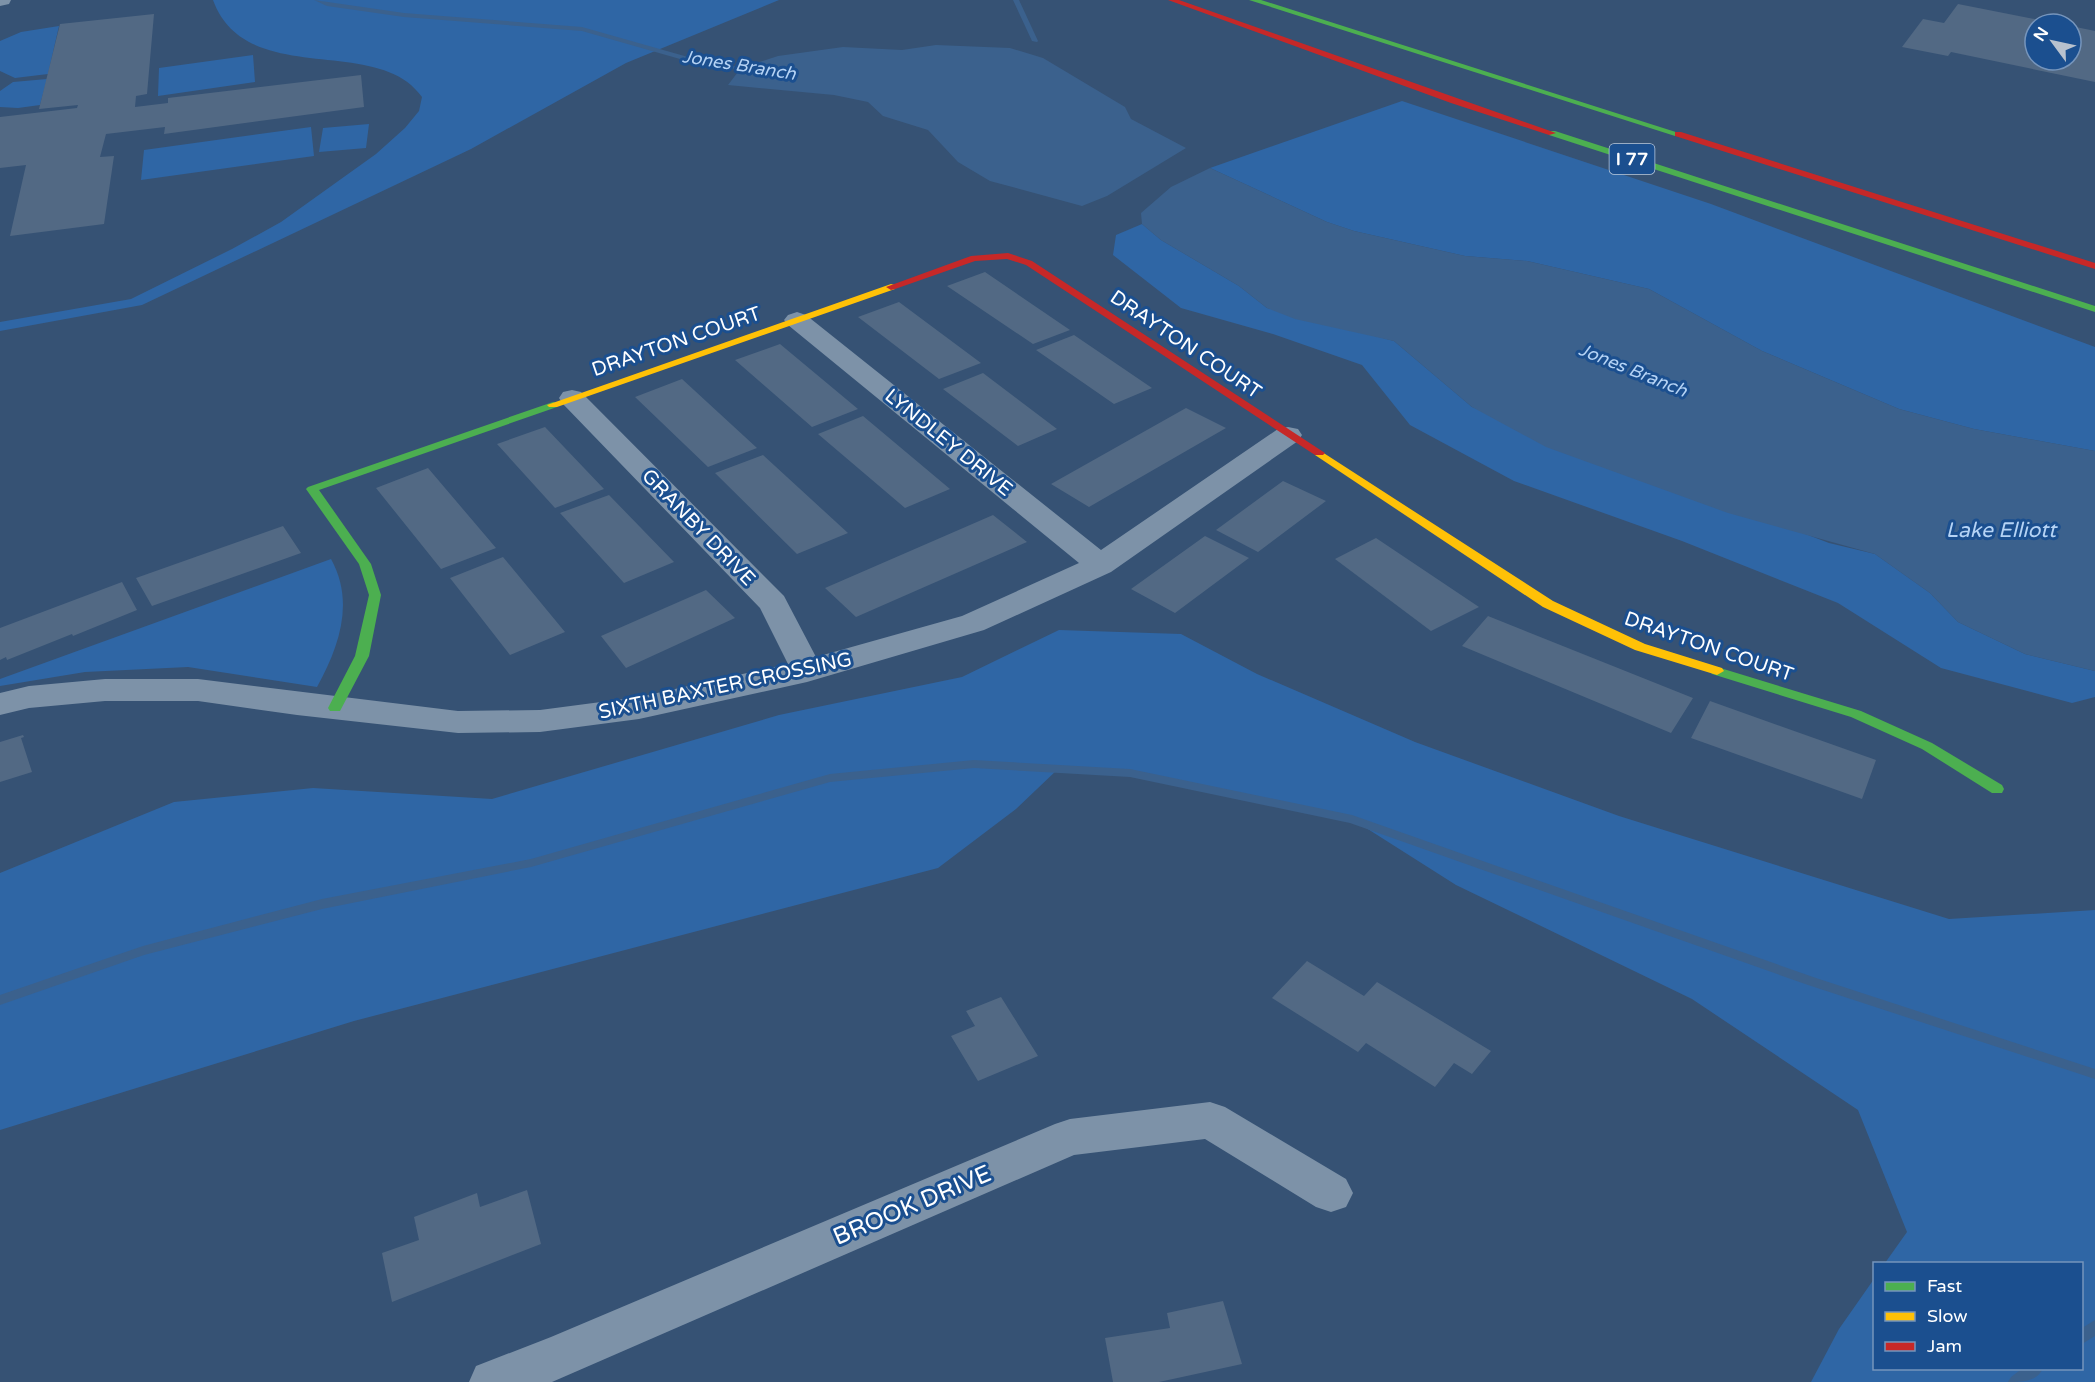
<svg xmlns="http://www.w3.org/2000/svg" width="2095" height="1382" font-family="'Varela Round',sans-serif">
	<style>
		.green { fill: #2f66a5 }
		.water { fill: #3b618d }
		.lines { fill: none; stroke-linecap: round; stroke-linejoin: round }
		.stream { fill: #3b618d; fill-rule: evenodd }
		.building { fill: #526984 }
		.street { fill: #7d92a8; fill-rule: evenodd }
		.fast { fill: #4caf50; fill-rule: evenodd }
		.slow { fill: #ffc107; fill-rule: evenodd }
		.jam { fill: #c62828; fill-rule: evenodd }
		.labels { text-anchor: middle; stroke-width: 6; stroke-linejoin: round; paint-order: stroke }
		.far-water-label { font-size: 18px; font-style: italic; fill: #b5d3f5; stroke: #1b4f8f }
		.shield { fill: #1b4f8f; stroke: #bbcadd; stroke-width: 1.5 }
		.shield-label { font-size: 18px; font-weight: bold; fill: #fff }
		.street-label { font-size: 20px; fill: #fff; stroke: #1b4f8f }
		.water-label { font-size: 21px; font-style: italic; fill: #b5d3f5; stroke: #1b4f8f }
		.near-street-label { font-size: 24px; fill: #fff; stroke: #1b4f8f }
	</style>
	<rect width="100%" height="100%" fill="#365274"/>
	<path class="green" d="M 213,0 L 779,0 L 626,63 L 471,149 L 142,305 L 0,331 L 0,322 L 131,299 L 232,249 L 281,222 L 376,154 L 405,128 L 419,111 L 422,97 C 378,33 246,90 213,0 Z
		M 59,26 L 48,74 L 15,78 L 0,71 L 0,41 L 21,32 Z
		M 253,55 L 255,82 L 158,96 L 159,68 Z
		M 47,79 L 40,105 L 18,108 L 0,107 L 0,91 L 13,82 Z
		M 1402,101 L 1711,204 L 2095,347 L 2095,451 L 1974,429 L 1899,409 L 1762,351 L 1649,289 L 1527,261 L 1465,256 L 1354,231 L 1327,222 L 1210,168 Z
		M 369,124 L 366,148 L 319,152 L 323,128 Z
		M 311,127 L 314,156 L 141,180 L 144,150 Z
		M 1142,224 L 1161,240 L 1239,286 L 1267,308 L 1394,341 L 1472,407 L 1829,543 L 1875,554 L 1930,593 L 1958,622 L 2025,654 L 2095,671 L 2095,697 L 2072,703 L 1941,668 L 1838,603 L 1682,541 L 1514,481 L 1410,425 L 1362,365 L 1273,334 L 1181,308 L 1113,255 L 1116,235 Z
		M 331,559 C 355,602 339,647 317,687 L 188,667 L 85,672 L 0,686 L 0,679 Z
		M 1059,630 L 1181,634 L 1257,674 L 1415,742 L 1619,816 L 1949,919 L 2095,910 L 2095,1382 L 1811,1382 L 1839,1329 L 1874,1279 L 1874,1368 L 2082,1368 L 2082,1264 L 1885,1263 L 1907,1232 L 1858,1110 L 1692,999 L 1456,885 L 1352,819 L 1130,773 L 1058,769 L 1016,809 L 938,868 L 354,1021 L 0,1130 L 0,873 L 174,802 L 313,788 L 492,799 L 779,715 L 962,677 Z"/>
	<path class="water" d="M 936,45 L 1010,48 L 1043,58 L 1125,107 L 1131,119 L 1186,148 L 1107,196 L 1082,206 L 990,181 L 958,162 L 928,130 L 883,116 L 868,102 L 834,95 L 728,85 L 741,68 L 778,56 L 843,47 L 902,50 Z
		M 1210,168 L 1327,222 L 1354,231 L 1465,256 L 1527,261 L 1649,289 L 1762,351 L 1899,409 L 1974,429 L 2095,451 L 2095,671 L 2025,654 L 1958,622 L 1930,593 L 1875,554 L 1728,513 L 1546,447 L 1472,407 L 1394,341 L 1295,319 L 1267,308 L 1239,286 L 1161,240 L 1142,224 L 1141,213 L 1171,187 Z"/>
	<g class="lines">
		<path class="stream" d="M 314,0 L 404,13 L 582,27 L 688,57 L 744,68 L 741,70 L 687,61 L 582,31 L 404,17 L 327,6 Z
			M 1013,0 L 1019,0 L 1038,41 L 1037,42 L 1032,41 Z
			M 974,760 L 1130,769 L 1352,815 L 1816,978 L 2095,1069 L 2095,1079 L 1808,985 L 1350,823 L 1130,777 L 974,768 L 830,782 L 531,867 L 322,909 L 144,955 L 0,1005 L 0,995 L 143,946 L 322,899 L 531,859 L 830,774 Z
			M 2095,1320 L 2095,1336 L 2082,1344 L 2082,1328 Z
			M 2023,1368 L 2043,1368 C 2037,1382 2022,1382 2008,1382 L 2011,1377 Z"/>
	</g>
	<path class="building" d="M 1958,4 L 2055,23 L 2035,24 L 2035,60 L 2071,60 L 2071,26 L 2095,31 L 2095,82 L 1951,52 L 1948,56 L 1902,47 L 1923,19 L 1944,23 Z
		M 154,14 L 147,94 L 136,96 L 135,107 L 168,103 L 168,98 L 361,75 L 364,107 L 164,134 L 165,127 L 106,134 L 100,157 L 114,156 L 104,224 L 10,236 L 26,165 L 0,168 L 0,117 L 77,108 L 78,105 L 39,109 L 60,24 Z
		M 985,272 L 1070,330 L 1033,344 L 947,286 Z
		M 899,302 L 981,363 L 939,379 L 858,317 Z
		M 1074,335 L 1152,388 L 1114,404 L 1036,350 Z
		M 780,344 L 858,409 L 812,427 L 735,360 Z
		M 983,373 L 1057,429 L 1018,446 L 943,389 Z
		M 682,379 L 757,448 L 708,467 L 635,397 Z
		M 1186,408 L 1226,428 L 1089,507 L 1051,484 Z
		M 863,416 L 950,489 L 905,508 L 818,434 Z
		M 545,427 L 604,489 L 555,508 L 497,444 Z
		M 763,455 L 848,533 L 797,554 L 715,473 Z
		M 428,468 L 496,548 L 441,569 L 376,488 Z
		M 1283,481 L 1326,501 L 1258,552 L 1216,530 Z
		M 609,495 L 674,562 L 624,583 L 560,513 Z
		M 993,515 L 1027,542 L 856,617 L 825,588 Z
		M 283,526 L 301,553 L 152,606 L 136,578 Z
		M 1205,536 L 1249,558 L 1175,613 L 1131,589 Z
		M 1376,538 L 1479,607 L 1431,631 L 1335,559 Z
		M 503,557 L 565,632 L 510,655 L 450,578 Z
		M 122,582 L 137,610 L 73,636 L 72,634 L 7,660 L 6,657 L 0,660 L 0,628 Z
		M 706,590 L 735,618 L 626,668 L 601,636 Z
		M 1488,616 L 1693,698 L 1671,733 L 1462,646 Z
		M 1710,701 L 1876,760 L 1862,799 L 1691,738 Z
		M 23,735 L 24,737 L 21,738 L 32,772 L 0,782 L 0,742 Z
		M 1307,961 L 1364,996 L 1377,982 L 1491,1051 L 1472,1074 L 1454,1063 L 1435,1087 L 1366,1043 L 1358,1052 L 1272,998 Z
		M 1001,997 L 1038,1056 L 978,1081 L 951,1036 L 975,1026 L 966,1011 Z
		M 527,1190 L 541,1244 L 392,1302 L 382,1253 L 419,1240 L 414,1217 L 477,1193 L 480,1207 Z
		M 1223,1301 L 1242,1364 L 1159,1382 L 1113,1382 L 1105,1338 L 1170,1328 L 1167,1313 Z"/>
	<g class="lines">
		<path class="street" d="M 0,0 L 11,0 L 9,4 L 0,6 Z
			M 797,312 L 806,315 L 1101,550 L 1278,429 L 1288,427 L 1298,429 L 1302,435 L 1298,441 L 1111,572 L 984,630 L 807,682 L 639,719 L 540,732 L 458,733 L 297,715 L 198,701 L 105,701 L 29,708 L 0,715 L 0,693 L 29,686 L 105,679 L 198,679 L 458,711 L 540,710 L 639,697 L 788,664 L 760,608 L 563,404 L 559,398 L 563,392 L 572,390 L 581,392 L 784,596 L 816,657 L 962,616 L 1079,563 L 788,325 L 784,320 L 788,315 Z
			M 1210,1102 L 1225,1107 L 1346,1179 L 1353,1193 L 1346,1207 L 1331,1212 L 1316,1207 L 1205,1139 L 1074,1155 L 552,1382 L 469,1382 L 476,1366 L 551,1337 L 1055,1124 L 1070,1119 Z"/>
		<path class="fast" d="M 1249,0 L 1261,0 L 1682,134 L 1675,136 Z
			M 1549,131 L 1555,131 L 2095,306 L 2095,312 L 1549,135 Z
			M 553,402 L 557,403 L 557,407 L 319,490 L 371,564 L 381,595 L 369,656 L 340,711 L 330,711 L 328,708 L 355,656 L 369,595 L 359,564 L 306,489 L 308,487 Z
			M 1717,667 L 1861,711 L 1932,743 L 2002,785 L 2004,789 L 2002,793 L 1992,793 L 1922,749 L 1851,717 L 1712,674 L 1710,671 L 1712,668 Z"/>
		<path class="slow" d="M 891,284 L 895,285 L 895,289 L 557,407 L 549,407 L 547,405 Z
			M 1319,450 L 1553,601 L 1645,644 L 1722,668 L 1724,671 L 1717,675 L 1635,650 L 1543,607 L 1315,455 L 1315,451 Z"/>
		<path class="jam" d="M 1168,0 L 1179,0 L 1556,133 L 1549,135 L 1451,103 Z
			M 1675,132 L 1681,132 L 2095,263 L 2095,269 L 1675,136 Z
			M 1008,253 L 1032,261 L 1325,453 L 1323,455 L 1315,455 L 1026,265 L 1007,259 L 975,261 L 895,289 L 891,290 L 886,287 L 971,256 Z"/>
	</g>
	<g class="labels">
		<g class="far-water-label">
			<text transform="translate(739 65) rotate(9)" y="6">Jones Branch</text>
			<text transform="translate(1633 370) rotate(22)" y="6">Jones Branch</text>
		</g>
		<rect class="shield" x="1609.5" y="144" width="45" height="30" rx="4.5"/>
		<g class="shield-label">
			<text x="1632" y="165">I 77</text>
		</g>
		<g class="street-label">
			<text transform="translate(676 341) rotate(-19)" y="7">DRAYTON COURT</text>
			<text transform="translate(1186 344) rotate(34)" y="7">DRAYTON COURT</text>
			<text transform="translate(949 442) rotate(39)" y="7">LYNDLEY DRIVE</text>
			<text transform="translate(699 527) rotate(46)" y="7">GRANBY DRIVE</text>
			<text transform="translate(1709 646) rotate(19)" y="7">DRAYTON COURT</text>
			<text transform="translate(725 685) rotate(-12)" y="7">SIXTH BAXTER CROSSING</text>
		</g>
		<g class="water-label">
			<text x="2001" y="537">Lake Elliott</text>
		</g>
		<g class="near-street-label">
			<text transform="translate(912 1205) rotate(-23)" y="8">BROOK DRIVE</text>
		</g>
	</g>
	<rect x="1873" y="1262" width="210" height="108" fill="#1b4f8f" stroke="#7695bc" stroke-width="1.5"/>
	<rect x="1885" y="1282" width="30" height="9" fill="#4caf50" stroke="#7695bc" stroke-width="1.5"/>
	<text x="1927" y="1292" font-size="18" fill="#ffffff">Fast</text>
	<rect x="1885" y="1312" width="30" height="9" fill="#ffc107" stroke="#7695bc" stroke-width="1.5"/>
	<text x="1927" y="1322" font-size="18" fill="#ffffff">Slow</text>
	<rect x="1885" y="1342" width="30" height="9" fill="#c62828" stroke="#7695bc" stroke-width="1.5"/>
	<text x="1927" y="1352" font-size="18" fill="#ffffff">Jam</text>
	<g transform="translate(2053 42) rotate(303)"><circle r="28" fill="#1b4f8f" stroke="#7695bc" stroke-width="1.5"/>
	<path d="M0-4.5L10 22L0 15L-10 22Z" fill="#b9c2ce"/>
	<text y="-9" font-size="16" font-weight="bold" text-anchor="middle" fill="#ffffff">N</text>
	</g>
</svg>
